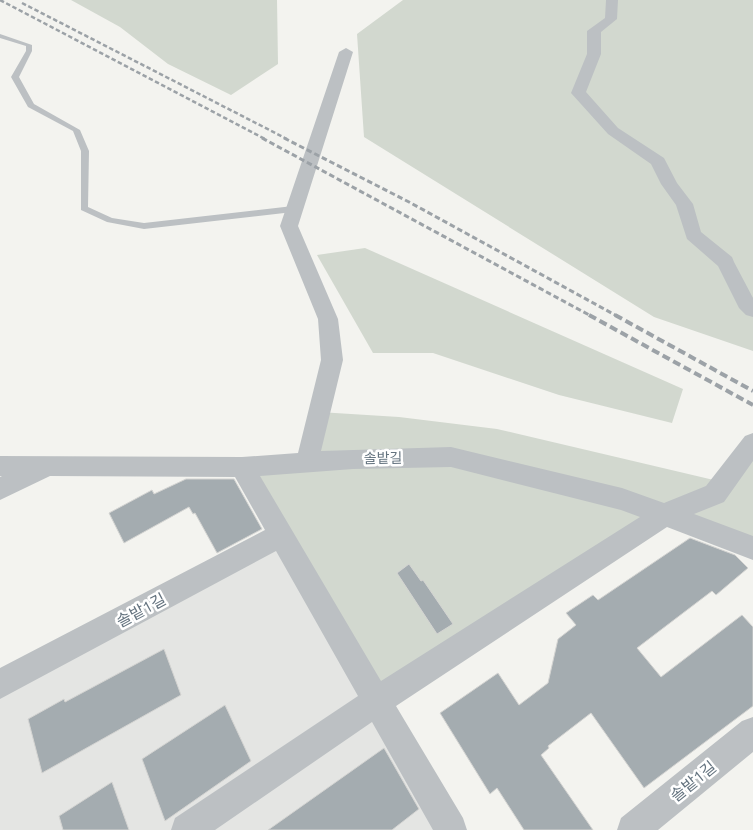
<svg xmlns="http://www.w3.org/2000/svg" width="753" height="830" font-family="Ubuntu,'Noto Sans KR',sans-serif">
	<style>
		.built { fill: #e4e5e3 }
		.green { fill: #d2d8cf }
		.building { fill: #a4acb0; stroke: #d4d4d2 }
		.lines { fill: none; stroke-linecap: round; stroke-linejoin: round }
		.lane { fill: #bcc0c3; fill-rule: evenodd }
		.street { fill: #bcc0c3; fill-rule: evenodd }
		.rail-far2 { stroke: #9ca2a7; stroke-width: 2.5; stroke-dasharray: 4.5 2.5; stroke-linecap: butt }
		.rail-far1 { stroke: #9ca2a7; stroke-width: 3; stroke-dasharray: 5.5 3; stroke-linecap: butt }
		.rail { stroke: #9ca2a7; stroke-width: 4; stroke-dasharray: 8 4; stroke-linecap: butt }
		.labels { text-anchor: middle; stroke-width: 5; stroke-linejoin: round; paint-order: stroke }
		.street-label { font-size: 14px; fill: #64737f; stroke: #fff }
		.near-street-label { font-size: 16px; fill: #64737f; stroke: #fff }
	</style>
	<rect width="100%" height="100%" fill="#f3f3ef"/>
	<path class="built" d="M 281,535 L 451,830 L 0,830 L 0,684 Z"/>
	<path class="green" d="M 71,0 L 277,0 L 278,64 L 231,95 L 168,64 L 120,27 Z
		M 403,0 L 753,0 L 753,351 L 654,317 L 364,137 L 357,34 Z
		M 365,248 L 683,389 L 672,423 L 559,395 L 433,353 L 373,353 L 317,255 Z
		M 319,412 L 399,417 L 497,429 L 718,481 L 753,443 L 753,548 L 664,515 L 377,701 L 242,467 L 307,462 Z"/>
	<path class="building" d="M 186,479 L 234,479 L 262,529 L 217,553 L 195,513 L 193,514 L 189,507 L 124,543 L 109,513 L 152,490 L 154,494 Z
		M 690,538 L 735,555 L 748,568 L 716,595 L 712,591 L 637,648 L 661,677 L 742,615 L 753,627 L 753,706 L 644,788 L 591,713 L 548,746 L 549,748 L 541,755 L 593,830 L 524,830 L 497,788 L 490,794 L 440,713 L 498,673 L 519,705 L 548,683 L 558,639 L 576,625 L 566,613 L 593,595 L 598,600 Z
		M 409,564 L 421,581 L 423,580 L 453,624 L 437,634 L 397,573 Z
		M 164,649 L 181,695 L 42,773 L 28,719 L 64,699 L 65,702 Z
		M 225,705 L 251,761 L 165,821 L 142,759 Z
		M 384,748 L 419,809 L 392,830 L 268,830 Z
		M 112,782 L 129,830 L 63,830 L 59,816 Z"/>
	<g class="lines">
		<path class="lane" d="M 0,34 L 32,45 L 32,51 L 19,77 L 34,104 L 80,130 L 89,151 L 88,207 L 112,218 L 144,223 L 293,206 L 297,209 L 293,212 L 144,229 L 107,222 L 81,210 L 81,151 L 73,131 L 28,107 L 11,77 L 26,51 L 26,46 L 0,38 Z"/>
		<path class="street" d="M 606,0 L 618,0 L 617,19 L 601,32 L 601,54 L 586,92 L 618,128 L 664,158 L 677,183 L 693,204 L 701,232 L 732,257 L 734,262 L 753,298 L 753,317 L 746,315 L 739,308 L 718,266 L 687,239 L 676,205 L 661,184 L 651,164 L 608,134 L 571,93 L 587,54 L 587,31 L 605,18 Z
			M 346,48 L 353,52 L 298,226 L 338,319 L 343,360 L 321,451 L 451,447 L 622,488 L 664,503 L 706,486 L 745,436 L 753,433 L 753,461 L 724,502 L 694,514 L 753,536 L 753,560 L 667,527 L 396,706 L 463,818 L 467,830 L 433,830 L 372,722 L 215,830 L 171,830 L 175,818 L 358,696 L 276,551 L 0,699 L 0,668 L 265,530 L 235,477 L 50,476 L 0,500 L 0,477 L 2,476 L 0,476 L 0,456 L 242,457 L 298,453 L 321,360 L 318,319 L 280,226 L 339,52 ZM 451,467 L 621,510 L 640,517 L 381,681 L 260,476 L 353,469 Z
			M 753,717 L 753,752 L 658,830 L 617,830 L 621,818 L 742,721 Z"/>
		<path class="rail-far2" d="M 0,0 L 265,139
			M 22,3 L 287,139"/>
		<path class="rail-far1" d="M 262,138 L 591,316
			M 284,138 L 409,202 L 617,316"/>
		<path class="rail" d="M 589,315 L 753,405
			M 615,315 L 753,391"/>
	</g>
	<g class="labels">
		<g class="street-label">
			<text transform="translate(383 458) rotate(-1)" y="5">솔밭길</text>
		</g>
		<g class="near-street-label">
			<text transform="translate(141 610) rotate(-28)" y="6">솔밭1길</text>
			<text transform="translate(693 781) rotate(-39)" y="6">솔밭1길</text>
		</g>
	</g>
</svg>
